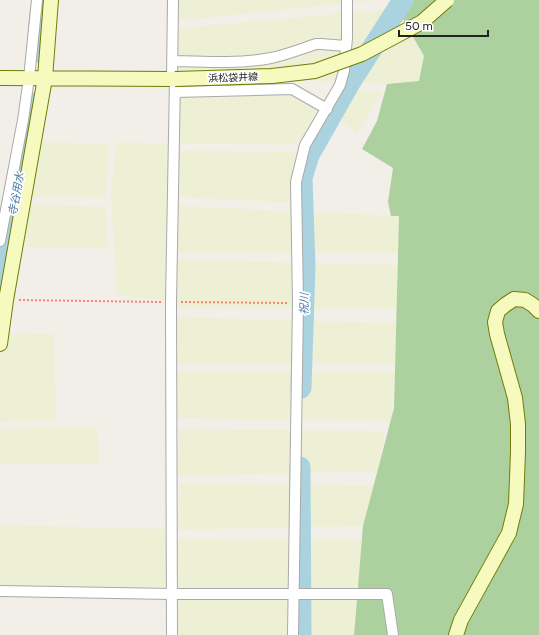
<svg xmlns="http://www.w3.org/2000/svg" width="539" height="635" font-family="Figtree,'Noto Sans JP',sans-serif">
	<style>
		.farmland { fill: #eef0d5 }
		.forest { fill: #add19e }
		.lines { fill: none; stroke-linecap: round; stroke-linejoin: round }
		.river { stroke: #aad3df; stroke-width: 21 }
		.street-casing { stroke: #a9a9a9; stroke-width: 12 }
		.secondary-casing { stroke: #707d05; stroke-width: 16 }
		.path { stroke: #fa8072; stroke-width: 2; stroke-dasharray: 2 2; stroke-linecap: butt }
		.street { stroke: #fff; stroke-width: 10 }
		.secondary { stroke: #f7fabf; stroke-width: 14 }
		.secondary-bridge-casing { stroke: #707d05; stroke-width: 16; stroke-linecap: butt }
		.secondary-bridge { stroke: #f7fabf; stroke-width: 14 }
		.labels { text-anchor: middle; stroke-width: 3.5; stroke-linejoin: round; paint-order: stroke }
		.street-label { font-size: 10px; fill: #222; stroke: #fff }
		.water-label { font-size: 11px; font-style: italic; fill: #4a7aab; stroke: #fff }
	</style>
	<rect width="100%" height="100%" fill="#f2efe9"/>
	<path class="farmland" d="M 177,0 L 375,0 L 177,21 Z
		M 397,9 L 424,56 L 419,82 L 387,84 L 177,75 L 177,28 Z
		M 292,89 L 327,109 L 305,145 L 176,143 L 177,96 Z
		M 353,90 L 382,92 L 357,134 L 339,119 Z
		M 41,142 L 109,144 L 106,197 L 24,197 Z
		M 116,142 L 174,144 L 171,302 L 117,295 L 111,197 Z
		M 176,150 L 303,152 L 297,203 L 176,197 Z
		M 23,204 L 105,207 L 108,248 L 15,247 Z
		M 177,206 L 399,216 L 398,253 L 177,253 Z
		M 177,260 L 398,265 L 397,309 L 176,307 Z
		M 174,317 L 396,323 L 395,363 L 173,364 Z
		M 2,333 L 54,334 L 56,420 L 0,422 L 0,344 Z
		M 174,371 L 395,372 L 391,421 L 173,418 Z
		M 97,427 L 99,464 L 0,464 L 0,429 Z
		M 179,429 L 384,431 L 378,471 L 178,476 Z
		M 179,483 L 374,486 L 363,526 L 178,530 Z
		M 0,525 L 167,529 L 171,540 L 362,539 L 360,594 L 356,594 L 354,635 L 170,635 L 171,594 L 346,593 L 171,587 L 0,589 Z"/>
	<path class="forest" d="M 403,0 L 539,0 L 539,635 L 354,635 L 363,526 L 394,408 L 399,216 L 391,216 L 388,202 L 393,168 L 362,149 L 377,121 L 387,84 L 419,81 L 424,56 L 397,9 Z"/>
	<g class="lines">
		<path class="river" d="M 37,52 L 40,13
			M 0,285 L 32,103
			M 301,388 L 305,266 L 302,178 L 309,155 L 351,81 L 403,0
			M 300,467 L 301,635"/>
		<defs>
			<path id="street" d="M 172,61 C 205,62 239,64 271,58 C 286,55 301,49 316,44 L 321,44 L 346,46
				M 172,79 L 173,0
				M 175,92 L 292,89 L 327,109
				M 0,241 L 23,120 L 29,78 L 37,0
				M 0,591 L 172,594 L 387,594 L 393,635
				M 172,635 L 171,302 L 175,79
				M 293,635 L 298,303 L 296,182 L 305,145 L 340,85 L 344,71 L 347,38 L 347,0"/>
			<path id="secondary" d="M 0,78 L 175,79
				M 0,344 L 6,300 L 45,78 L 51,0
				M 456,635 L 461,620 L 509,533 L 516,504 L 518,452 L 518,424 L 515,398 L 497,334 L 495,322 L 498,311 L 505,305 L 514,299 L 525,300 L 533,305 L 539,311"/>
		</defs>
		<use href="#street" class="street-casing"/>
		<use href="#secondary" class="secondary-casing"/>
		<path class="path" d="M 19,300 L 161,302
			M 181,302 L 289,303"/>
		<use href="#street" class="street"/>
		<use href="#secondary" class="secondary"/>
		<defs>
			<path id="secondary-bridge" d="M 175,79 L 272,76 L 315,71 L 362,54 L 422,22 L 447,0"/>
		</defs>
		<use href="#secondary-bridge" class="secondary-bridge-casing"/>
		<use href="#secondary-bridge" class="secondary-bridge"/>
	</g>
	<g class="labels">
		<g class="street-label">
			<text transform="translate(233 77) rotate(-2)" y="4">浜松袋井線</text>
		</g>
		<g class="water-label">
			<text transform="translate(16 194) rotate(-80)" y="4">寺谷用水</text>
			<text transform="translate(304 304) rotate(-89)" y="4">祝川</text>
		</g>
	</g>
	<path d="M399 30v6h89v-6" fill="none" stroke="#222222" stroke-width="2"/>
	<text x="405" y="30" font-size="12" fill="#222222" stroke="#ffffff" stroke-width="3" paint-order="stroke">50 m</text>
</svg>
